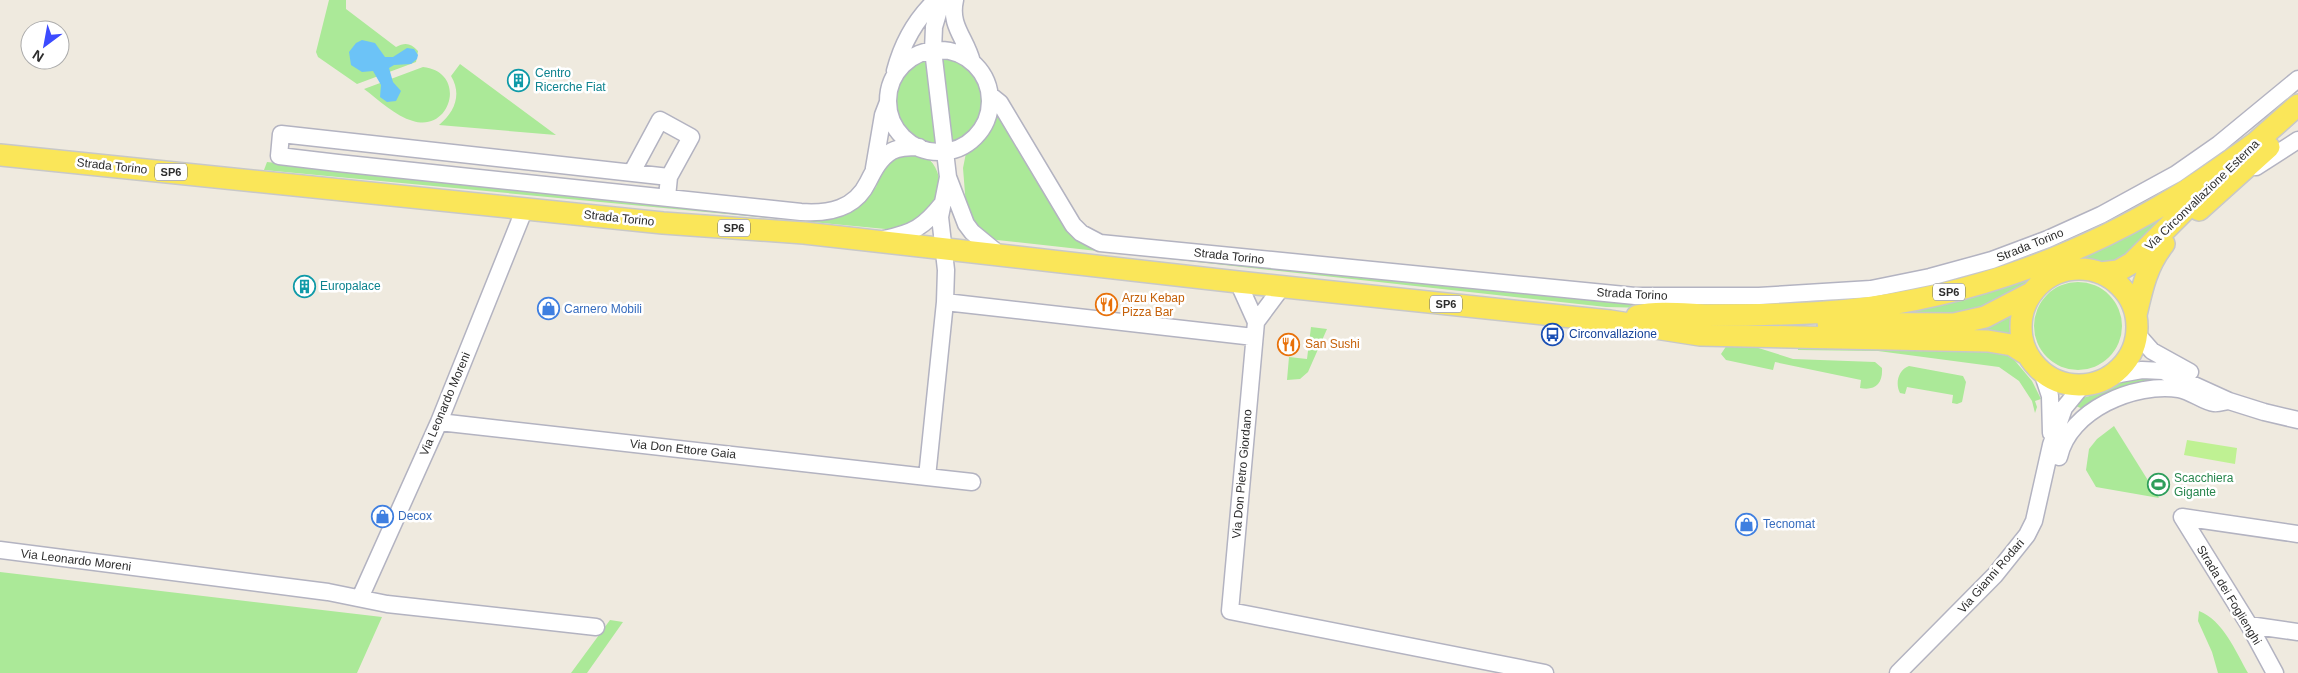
<svg xmlns="http://www.w3.org/2000/svg" width="2298" height="673" font-family="Arial,sans-serif">
	<style>
		.green { fill: #abe998 }
		.pitch { fill: #bff193 }
		.water { fill: #6cc3f7 }
		.lines { fill: none; stroke-linecap: round; stroke-linejoin: round }
		.minor-casing { stroke: #b3b3c1; stroke-width: 19 }
		.major-casing { stroke: #c8c8c8; stroke-width: 24 }
		.minor { stroke: #fff; stroke-width: 16 }
		.major { stroke: #fae659; stroke-width: 21 }
		.labels { text-anchor: middle; stroke-width: 5; stroke-linejoin: round; paint-order: stroke }
		.shield { fill: #fff; stroke: #6c6c6c; stroke-width: 1 }
		.shield-label { font-size: 11px; font-weight: bold; fill: #2d2d2d }
		.culture-label { font-size: 12px; fill: #0d838f; stroke: #fff; text-anchor: start }
		.street-label { font-size: 12px; fill: #2d2d2d; stroke: #fff }
		.food-label { font-size: 12px; fill: #c56008; stroke: #fff; text-anchor: start }
		.shop-label { font-size: 12px; fill: #366cbe; stroke: #fff; text-anchor: start }
		.transit-label { font-size: 12px; fill: #164399; stroke: #fff; text-anchor: start }
		.leisure-label { font-size: 12px; fill: #27864d; stroke: #fff; text-anchor: start }
	</style>
	<rect width="100%" height="100%" fill="#efeadf"/>
	<path class="green" d="M 329,0 L 346,0 L 346,9 L 396,47 C 405,42 411,43 418,51 L 416,62 L 357,84 L 318,57 L 316,52 Z
		M 940,56 C 991,57 1000,128 953,144 Z
		M 926,57 L 938,146 C 886,142 879,76 926,57 Z
		M 460,64 L 556,135 L 439,125 C 455,112 462,94 451,76 Z
		M 423,67 C 468,72 451,133 413,121 C 395,116 379,100 364,89 Z
		M 995,105 L 1075,235 L 1649,302 L 1649,308 L 1606,307 L 997,240 L 990,238 L 974,224 L 966,206 L 963,168 L 966,153 L 989,127 Z
		M 922,154 C 945,167 945,200 925,217 C 918,223 904,226 896,230 L 264,170 L 267,162 L 812,219 L 863,203 L 876,187 L 883,168 L 894,156 Z
		M 2197,191 L 2123,263 L 2071,261 L 2044,272 L 2028,284 L 1976,315 L 1854,319 L 1925,303 Z
		M2034 326a44 44 0 1 1 88 0a44 44 0 1 1-88 0Z
		M 2014,311 L 2013,337 L 1939,331 Z
		M 1311,327 L 1327,329 L 1308,372 L 1300,379 L 1287,380 L 1289,357 L 1307,359 Z
		M 1727,345 L 1749,345 L 1793,359 L 1875,362 L 1882,368 C 1883,384 1875,391 1860,388 L 1861,380 L 1775,362 L 1773,370 L 1726,360 L 1721,354 Z
		M 1798,347 L 1994,349 L 2011,356 L 2032,381 L 2041,399 L 2035,401 L 2037,407 L 2035,413 L 2032,401 L 2019,381 L 1999,367 L 1878,351 L 1798,350 Z
		M 1909,366 L 1963,376 L 1966,382 L 1962,402 L 1957,404 L 1952,403 L 1953,395 L 1907,387 L 1905,394 L 1900,393 C 1895,384 1898,370 1909,366 Z
		M 2138,374 L 2178,379 C 2167,380 2156,380 2145,381 C 2122,384 2102,397 2083,409 L 2071,404 L 2076,400 L 2103,392 Z
		M 2114,426 L 2159,498 L 2096,487 L 2086,470 L 2089,449 L 2097,439 Z
		M 0,572 L 382,617 L 357,673 L 0,673 Z
		M 2199,611 C 2223,620 2236,652 2248,673 L 2218,673 L 2212,652 L 2198,621 Z
		M 610,620 L 623,622 L 587,673 L 571,673 Z"/>
	<path class="pitch" d="M 2187,440 L 2237,448 L 2235,464 L 2184,455 Z"/>
	<path class="water" d="M 362,40 L 375,43 L 385,57 L 393,57 L 407,48 L 414,49 L 418,55 L 417,59 L 411,64 L 394,65 L 389,68 L 393,82 L 401,91 L 396,101 L 387,102 L 380,97 L 381,85 L 373,71 L 362,72 L 351,65 L 349,52 L 356,43 Z"/>
	<g class="lines">
		<defs>
			<path id="minor" d="M 942,0 L 934,27 L 933,50 L 948,177 L 966,224 L 972,232 L 1000,255
				M 955,0 C 949,26 966,38 972,62
				M888 101a51 51 0 1 1 102 0a51 51 0 1 1-102 0Z
				M 895,71 C 902,44 916,19 936,0
				M 990,95 L 1000,103 L 1073,225 L 1081,233 L 1100,243 L 1635,296 L 1759,296 L 1871,289 L 1930,277 L 1992,260 L 2048,239 L 2101,215 L 2176,174 L 2219,144 L 2298,79
				M 2256,167 L 2298,140
				M 874,168 L 883,115 L 888,102
				M 632,172 L 660,120 L 691,137 L 669,177
				M 667,197 L 669,177 L 281,134 L 279,156 L 338,163 L 801,212 C 829,214 855,209 868,182 C 874,170 880,158 892,151 C 900,147 910,147 919,147
				M 884,239 C 913,233 924,227 942,204
				M 1238,282 L 1256,322
				M 1282,287 L 1256,322 L 1230,611 L 1545,673
				M 945,302 L 1254,337
				M 2137,334 L 2152,351 L 2190,372
				M 2042,372 L 2050,396 L 2051,433
				M 2114,375 L 2142,370 L 2163,371 L 2229,401 L 2264,412 L 2298,420
				M 439,422 L 927,477 L 945,302 L 946,270 L 940,217 L 948,177
				M 2059,457 C 2069,410 2135,382 2179,389 C 2191,391 2204,402 2214,403 C 2218,404 2225,401 2229,401
				M 927,477 L 972,482
				M 2182,517 L 2249,625 L 2275,673
				M 2182,517 L 2298,534
				M 0,550 L 328,592 L 387,604 L 596,627
				M 360,598 L 439,422 L 525,208
				M 2249,625 L 2298,632
				M 1898,673 L 1995,575 L 2027,535 L 2034,521 L 2051,445 L 2064,408 L 2082,386"/>
			<path id="major" d="M 2245,152 L 2298,105
				M 0,155 L 663,223 L 804,233 L 1238,282 L 1610,321 L 1700,335 L 1988,341 L 2012,345 L 2028,355
				M 2199,210 L 2269,147
				M2021 327a58 58 0 1 1 116 0a58 58 0 1 1-116 0Z
				M 2100,273 L 2118,271 L 2132,263 L 2205,190
				M 2136,315 C 2142,288 2147,265 2164,244
				M 1637,316 C 1658,311 1683,314 1705,315 C 1745,315 1785,315 1825,312 C 1948,303 2069,262 2174,198 C 2202,181 2228,162 2255,143
				M 1828,323 L 1954,324 L 1985,317 L 2033,292"/>
		</defs>
		<use href="#minor" class="minor-casing"/>
		<use href="#major" class="major-casing"/>
		<use href="#minor" class="minor"/>
		<use href="#major" class="major"/>
	</g>
	<defs>
		<symbol id="building-ring" viewBox="-11 -11 22 22"><circle r="9.5" fill="#fff" stroke="#0f9aa8" stroke-width="1.5"/><path d="M-4-6H4V6H1V3H-1V6H-4ZM-2.5-4.3h1.7v1.8h-1.7ZM.8-4.3h1.7v1.8H.8ZM-2.5-1h1.7V.8h-1.7ZM.8-1h1.7V.8H.8Z" fill="#0f9aa8"/></symbol>
		<symbol id="restaurant-ring" viewBox="-11 -11 22 22"><circle r="9.5" fill="#fff" stroke="#e8710a" stroke-width="1.5"/><path d="M-5-6h1v4h1v-4h1v4h1v-4h1v5L-1.5 .5V6h-2V.5L-5-1ZM5-6V6H3V1.5H1.5Q1.5-4 5-6Z" fill="#e8710a"/></symbol>
		<symbol id="shop-ring" viewBox="-11 -11 22 22"><circle r="9.5" fill="#fff" stroke="#3f7fe0" stroke-width="1.5"/><path d="M-5-2.5h2.3a2.7 3.5 0 0 1 5.4 0H5L5.5 6h-11ZM-1.5-2.5h3a1.5 2.3 0 0 0-3 0Z" fill="#3f7fe0"/></symbol>
		<symbol id="bus-ring" viewBox="-11 -11 22 22"><circle r="9.5" fill="#fff" stroke="#1a4fb4" stroke-width="1.5"/><path d="M-5-6H5V4H4V6H2V4H-2V6H-4V4H-5ZM-3.5-4V0h7V-4ZM-3.5 1.2v1.5H-2V1.2ZM2 1.2v1.5H3.5V1.2Z" fill="#1a4fb4"/></symbol>
		<symbol id="stadium-ring" viewBox="-11 -11 22 22"><circle r="9.5" fill="#fff" stroke="#2e9e5b" stroke-width="1.5"/><path d="M0-5a6.5 5 0 1 0 0 10a6.5 5 0 1 0 0-10ZM-3.5-1.8h7v3.6h-7Z" fill="#2e9e5b"/></symbol>
	</defs>
	<g fill-rule="evenodd">
		<use href="#building-ring" x="506" y="68" width="25" height="25"/>
		<use href="#building-ring" x="292" y="274" width="25" height="25"/>
		<use href="#restaurant-ring" x="1094" y="292" width="25" height="25"/>
		<use href="#shop-ring" x="536" y="296" width="25" height="25"/>
		<use href="#bus-ring" x="1540" y="322" width="25" height="25"/>
		<use href="#restaurant-ring" x="1276" y="332" width="25" height="25"/>
		<use href="#stadium-ring" x="2146" y="472" width="25" height="25"/>
		<use href="#shop-ring" x="370" y="504" width="25" height="25"/>
		<use href="#shop-ring" x="1734" y="512" width="25" height="25"/>
	</g>
	<g class="labels">
		<g class="shield">
			<rect x="155" y="163.5" width="32" height="17" rx="4"/>
			<rect x="718" y="219.5" width="32" height="17" rx="4"/>
			<rect x="1933" y="283.5" width="32" height="17" rx="4"/>
			<rect x="1430" y="295.5" width="32" height="17" rx="4"/>
		</g>
		<g class="shield-label">
			<text x="171" y="176">SP6</text>
			<text x="734" y="232">SP6</text>
			<text x="1949" y="296">SP6</text>
			<text x="1446" y="308">SP6</text>
		</g>
		<g class="culture-label">
			<text x="535" y="77">Centro<tspan x="535" dy="14">Ricerche Fiat</tspan></text>
			<text x="320" y="290">Europalace</text>
		</g>
		<g class="street-label">
			<text transform="translate(112 166) rotate(6)" y="4">Strada Torino</text>
			<text transform="translate(2202 195) rotate(-44)" y="4">Via Circonvallazione Esterna</text>
			<text transform="translate(619 218) rotate(6)" y="4">Strada Torino</text>
			<text transform="translate(2030 245) rotate(-22)" y="4">Strada Torino</text>
			<text transform="translate(1229 256) rotate(6)" y="4">Strada Torino</text>
			<text transform="translate(1632 294) rotate(3)" y="4">Strada Torino</text>
			<text transform="translate(445 404) rotate(-67)" y="4">Via Leonardo Moreni</text>
			<text transform="translate(683 449) rotate(6)" y="4">Via Don Ettore Gaia</text>
			<text transform="translate(1242 474) rotate(-85)" y="4">Via Don Pietro Giordano</text>
			<text transform="translate(76 560) rotate(7)" y="4">Via Leonardo Moreni</text>
			<text transform="translate(1991 576) rotate(-49)" y="4">Via Gianni Rodari</text>
			<text transform="translate(2229 595) rotate(59)" y="4">Strada dei Foglienghi</text>
		</g>
		<g class="food-label">
			<text x="1122" y="302">Arzu Kebap<tspan x="1122" dy="14">Pizza Bar</tspan></text>
			<text x="1305" y="348">San Sushi</text>
		</g>
		<g class="shop-label">
			<text x="564" y="313">Carnero Mobili</text>
			<text x="398" y="520">Decox</text>
			<text x="1763" y="528">Tecnomat</text>
		</g>
		<g class="transit-label">
			<text x="1569" y="338">Circonvallazione</text>
		</g>
		<g class="leisure-label">
			<text x="2174" y="482">Scacchiera<tspan x="2174" dy="14">Gigante</tspan></text>
		</g>
	</g>
	<g transform="translate(45 45) rotate(212)"><circle r="24" fill="#ffffff" stroke="#ababab"/>
	<path d="M0-4L9 19L0 12L-9 19Z" fill="#3c4bff"/>
	<text y="-8" font-size="14" font-weight="bold" text-anchor="middle" fill="#2d2d2d">N</text>
	</g>
</svg>
